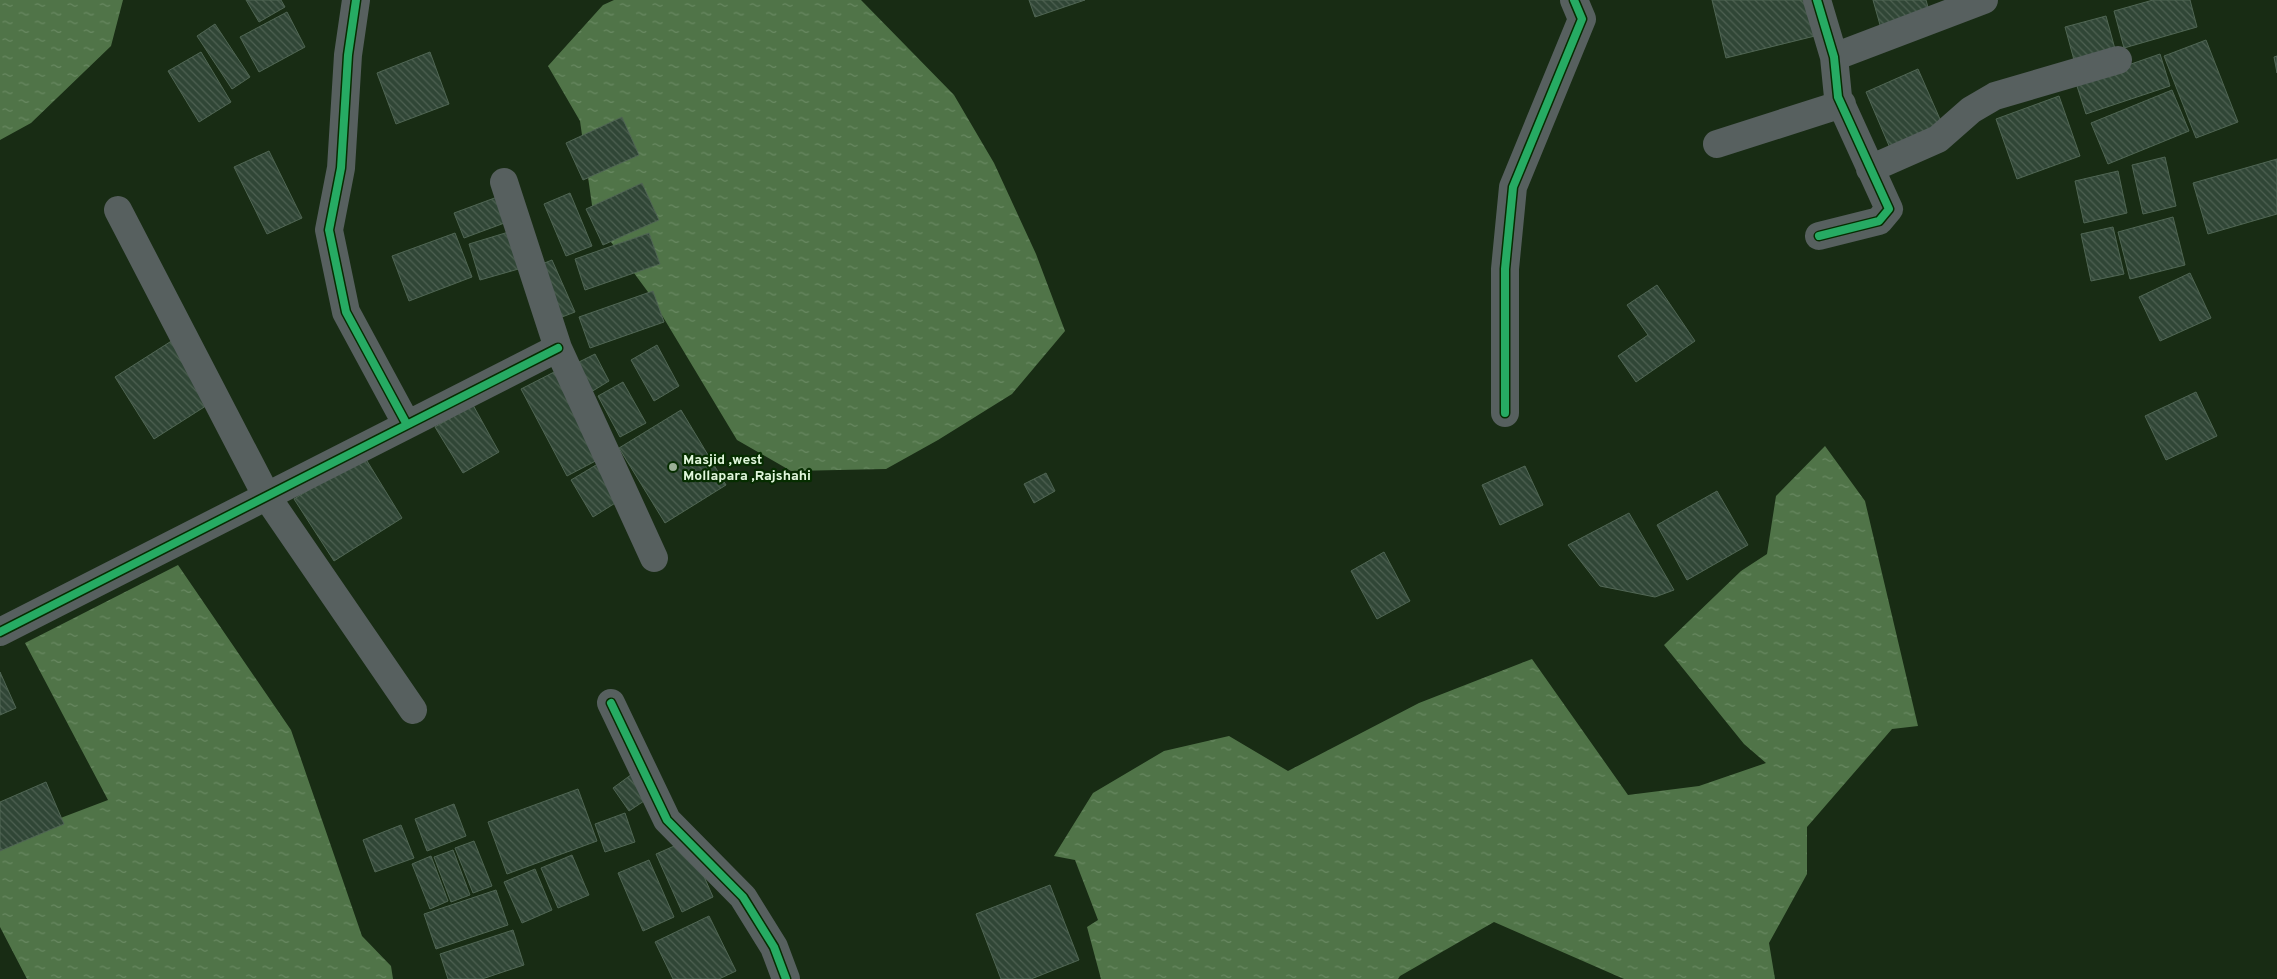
<svg xmlns="http://www.w3.org/2000/svg" width="2277" height="979" font-family="Overpass,sans-serif">
	<style>
		.water { fill: url(#water-ripples) }
		.building { fill: url(#building-back-hatch); stroke: #506654 }
		.lines { fill: none; stroke-linecap: round; stroke-linejoin: round }
		.street { stroke: #57605f; stroke-width: 28 }
		.cycleway-casing { stroke: #062d00; stroke-width: 11 }
		.cycleway { stroke: #26ab63; stroke-width: 8 }
		.poi-dot { fill: #9bb096; stroke: #062d00; stroke-width: 2 }
		.labels { text-anchor: middle; stroke-width: 4.5; stroke-linejoin: round; paint-order: stroke }
		.poi-label { font-size: 14px; font-weight: bold; fill: #e1f7dc; stroke: #062d00; text-anchor: start }
	</style>
	<defs>
		<pattern id="water-ripples" width="26" height="14" patternUnits="userSpaceOnUse" patternTransform="scale(1.25)"><rect width="26" height="14" fill="#507448"/><path d="M2 4q2-2 4 0t4 0M15 11q2-2 4 0t4 0" fill="none" stroke="#698962"/></pattern>
		<pattern id="building-back-hatch" width="6" height="6" patternUnits="userSpaceOnUse" patternTransform="scale(1.25)"><rect width="6" height="6" fill="#304636"/><path d="M-1 5l2 2M0 0l6 6M5-1l2 2" fill="none" stroke="#4e6152"/></pattern>
	</defs>
	<rect width="100%" height="100%" fill="#182c14"/>
	<path class="water" d="M 0,0 L 123,0 L 111,46 L 31,123 L 0,140 Z
		M 614,0 L 861,0 L 954,95 L 994,163 L 1036,254 L 1065,331 L 1012,394 L 938,440 L 886,469 L 791,471 L 737,440 L 648,292 L 594,219 L 580,121 L 548,66 L 603,5 Z
		M 1825,446 L 1865,501 L 1918,726 L 1892,729 L 1807,827 L 1807,874 L 1769,943 L 1775,979 L 1624,979 L 1494,922 L 1400,976 L 1398,979 L 1101,979 L 1087,927 L 1098,920 L 1075,860 L 1054,856 L 1093,793 L 1164,751 L 1229,736 L 1288,771 L 1419,703 L 1532,659 L 1628,795 L 1699,786 L 1766,763 L 1744,744 L 1664,645 L 1741,571 L 1767,554 L 1776,496 Z
		M 178,565 L 291,730 L 362,936 L 391,966 L 393,979 L 27,979 L 0,927 L 0,841 L 108,800 L 25,643 Z"/>
	<path class="building" d="M 246,0 L 281,0 L 285,7 L 259,22 Z
		M 1029,0 L 1085,0 L 1035,17 Z
		M 1712,0 L 1818,0 L 1827,33 L 1726,58 Z
		M 1873,0 L 1926,0 L 1931,18 L 1882,32 Z
		M 2153,0 L 2190,0 L 2197,27 L 2124,48 L 2114,11 Z
		M 287,12 L 305,47 L 259,72 L 240,37 Z
		M 2106,16 L 2115,49 L 2074,60 L 2065,27 Z
		M 215,24 L 250,77 L 232,89 L 197,36 Z
		M 2206,40 L 2238,122 L 2196,138 L 2164,56 Z
		M 201,52 L 231,102 L 199,122 L 168,71 Z
		M 430,52 L 449,104 L 396,124 L 377,73 Z
		M 2160,54 L 2170,86 L 2086,114 L 2076,83 Z
		M 2277,56 L 2277,73 L 2274,57 Z
		M 1918,69 L 1943,126 L 1890,148 L 1866,92 Z
		M 2172,90 L 2189,131 L 2108,164 L 2091,123 Z
		M 2059,96 L 2080,156 L 2017,179 L 1996,119 Z
		M 622,117 L 639,155 L 583,180 L 566,143 Z
		M 269,151 L 302,218 L 267,234 L 234,167 Z
		M 2165,157 L 2176,206 L 2143,214 L 2132,165 Z
		M 2277,159 L 2277,214 L 2208,234 L 2193,183 Z
		M 2118,171 L 2127,213 L 2084,223 L 2075,181 Z
		M 642,183 L 659,220 L 603,245 L 586,209 Z
		M 508,193 L 518,218 L 464,238 L 454,213 Z
		M 570,193 L 592,246 L 566,256 L 544,204 Z
		M 2173,217 L 2185,265 L 2130,279 L 2118,232 Z
		M 525,227 L 536,264 L 480,280 L 469,244 Z
		M 2113,227 L 2124,274 L 2091,281 L 2081,234 Z
		M 455,233 L 472,277 L 409,301 L 392,256 Z
		M 649,233 L 660,264 L 585,290 L 575,259 Z
		M 552,260 L 575,312 L 549,322 L 527,270 Z
		M 2190,273 L 2211,318 L 2160,341 L 2139,297 Z
		M 1657,285 L 1695,341 L 1636,382 L 1618,356 L 1648,335 L 1627,305 Z
		M 653,291 L 664,322 L 590,348 L 579,317 Z
		M 184,333 L 223,395 L 154,439 L 115,377 Z
		M 657,345 L 679,386 L 654,401 L 631,360 Z
		M 595,354 L 609,381 L 591,392 L 577,363 Z
		M 560,369 L 605,456 L 567,476 L 521,389 Z
		M 623,382 L 646,423 L 620,437 L 598,396 Z
		M 2196,392 L 2217,436 L 2166,460 L 2145,416 Z
		M 473,405 L 499,452 L 463,473 L 435,427 Z
		M 681,410 L 726,485 L 665,523 L 619,448 Z
		M 364,456 L 402,518 L 334,561 L 294,499 Z
		M 606,459 L 628,495 L 593,517 L 571,480 Z
		M 1525,466 L 1543,505 L 1500,525 L 1482,485 Z
		M 1046,473 L 1055,491 L 1034,503 L 1024,484 Z
		M 1717,491 L 1748,545 L 1687,580 L 1657,525 Z
		M 1629,513 L 1674,590 L 1655,597 L 1600,586 L 1568,545 Z
		M 1384,552 L 1410,601 L 1377,619 L 1351,571 Z
		M 0,672 L 16,708 L 0,715 Z
		M 639,769 L 656,793 L 629,811 L 613,788 Z
		M 46,782 L 64,824 L 0,851 L 0,802 Z
		M 578,789 L 597,841 L 507,874 L 488,822 Z
		M 454,804 L 466,836 L 427,851 L 415,819 Z
		M 625,813 L 635,842 L 605,852 L 595,824 Z
		M 401,825 L 414,858 L 375,872 L 363,840 Z
		M 688,840 L 713,897 L 682,912 L 656,854 Z
		M 474,841 L 492,886 L 473,893 L 455,848 Z
		M 453,850 L 470,895 L 451,902 L 434,857 Z
		M 572,855 L 589,895 L 558,908 L 541,868 Z
		M 431,856 L 448,901 L 430,909 L 412,864 Z
		M 649,860 L 674,917 L 643,931 L 618,873 Z
		M 535,869 L 552,910 L 522,923 L 504,882 Z
		M 1050,885 L 1079,960 L 1031,979 L 1001,979 L 976,914 Z
		M 496,890 L 508,925 L 436,949 L 424,914 Z
		M 709,916 L 736,971 L 719,979 L 673,979 L 655,942 Z
		M 513,930 L 524,965 L 482,979 L 448,979 L 440,954 Z"/>
	<g class="lines">
		<path class="street" d="M 356,0 L 348,55 L 341,168 L 329,230 L 346,312 L 406,423
			M 1817,0 L 1834,57 L 1838,97 L 1889,209 L 1879,221 L 1819,236
			M 1834,57 L 1984,0
			M 1717,144 L 1842,104
			M 1870,169 L 1938,139 L 1971,110 L 1995,96 L 2118,60
			M 504,182 L 558,348 L 654,558
			M 118,210 L 267,497 L 413,710
			M 1505,413 L 1505,269 L 1513,187 L 1582,19 L 1574,0
			M 0,632 L 558,348
			M 611,703 L 667,820 L 743,897 L 774,947 L 786,979"/>
		<defs>
			<path id="cycleway" d="M 356,0 L 348,55 L 341,168 L 329,230 L 346,312 L 406,423
				M 1817,0 L 1834,57 L 1838,97 L 1889,209 L 1879,221 L 1819,236
				M 1505,413 L 1505,269 L 1513,187 L 1582,19 L 1574,0
				M 0,632 L 558,348
				M 611,703 L 667,820 L 743,897 L 774,947 L 786,979"/>
		</defs>
		<use href="#cycleway" class="cycleway-casing"/>
		<use href="#cycleway" class="cycleway"/>
	</g>
	<circle class="poi-dot" cx="673" cy="467" r="5"/>
	<g class="labels">
		<g class="poi-label">
			<text x="683" y="464">Masjid ,west<tspan x="683" dy="16">Mollapara ,Rajshahi</tspan></text>
		</g>
	</g>
</svg>
